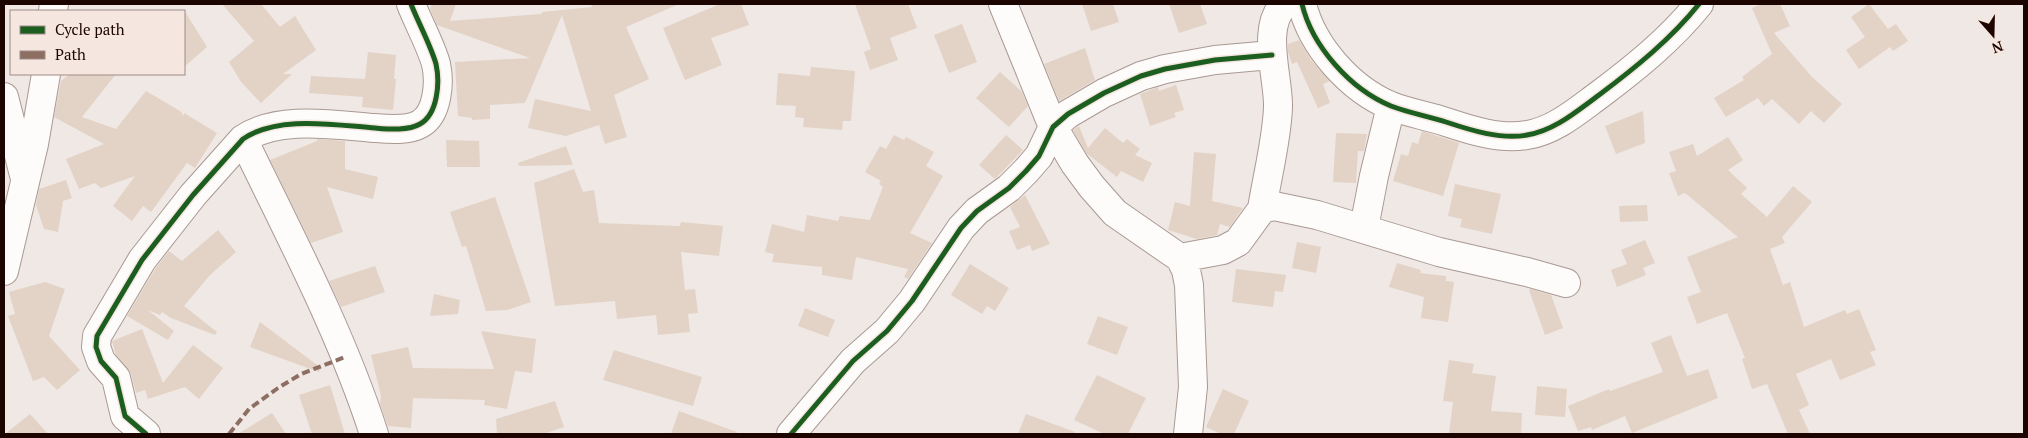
<svg xmlns="http://www.w3.org/2000/svg" width="2028" height="438" font-family="'PT Serif',serif">
	<style>
		.building { fill: #e2d3c6 }
		.lines { fill: none; stroke-linecap: round; stroke-linejoin: round }
		.minor-casing { stroke: #a99992; stroke-width: 30 }
		.minor { stroke: #fdfcfb; stroke-width: 28 }
		.quiet { stroke: #8d6e63; stroke-width: 4; stroke-dasharray: 8 4; stroke-linecap: butt }
		.cycleway-casing { stroke: #f5e6df; stroke-width: 8 }
		.cycleway { stroke: #1b5e20; stroke-width: 5 }
	</style>
	<rect width="100%" height="100%" fill="#f0e8e4"/>
	<path class="building" d="M 222,4 L 261,4 L 280,27 L 295,16 L 316,50 L 283,74 L 292,74 L 261,103 L 241,82 L 229,62 L 254,41 Z
		M 432,4 L 456,4 L 450,21 L 542,14 L 542,12 L 592,7 L 591,4 L 679,4 L 626,27 L 649,79 L 614,95 L 621,117 L 623,118 L 621,118 L 627,137 L 605,144 L 599,125 L 566,136 L 528,128 L 535,99 L 591,111 L 562,15 L 525,103 L 490,105 L 490,119 L 472,120 L 472,118 L 458,116 L 455,62 L 530,58 L 437,25 L 430,9 Z
		M 720,4 L 741,4 L 749,25 L 711,38 L 722,65 L 685,80 L 663,28 Z
		M 855,4 L 908,4 L 917,28 L 890,38 L 898,60 L 870,70 L 864,52 L 871,49 Z
		M 1082,4 L 1113,4 L 1119,22 L 1091,31 Z
		M 1169,4 L 1200,4 L 1207,24 L 1179,33 Z
		M 1761,4 L 1780,4 L 1790,26 L 1774,33 L 1812,77 L 1842,104 L 1824,123 L 1811,111 L 1799,124 L 1772,99 L 1764,106 L 1758,98 L 1726,117 L 1714,98 L 1744,80 L 1742,77 L 1772,54 L 1752,8 Z
		M 1869,4 L 1888,29 L 1896,24 L 1908,41 L 1893,51 L 1890,47 L 1859,69 L 1846,50 L 1865,37 L 1851,17 Z
		M 184,10 L 207,47 L 184,67 Z
		M 962,24 L 977,62 L 949,73 L 934,35 Z
		M 1299,40 L 1311,60 L 1330,81 L 1323,84 L 1330,103 L 1318,108 L 1297,62 L 1292,64 L 1288,52 L 1288,44 Z
		M 1085,48 L 1095,80 L 1059,101 L 1044,64 Z
		M 368,52 L 396,55 L 394,79 L 396,79 L 393,110 L 362,107 L 363,97 L 309,93 L 311,76 L 365,79 Z
		M 811,67 L 855,71 L 851,121 L 843,121 L 842,130 L 803,127 L 804,118 L 795,117 L 796,106 L 776,105 L 778,73 L 810,76 Z
		M 1000,72 L 1022,92 L 1028,106 L 1009,127 L 976,98 Z
		M 70,74 L 116,74 L 82,117 L 116,129 L 146,91 L 180,111 L 184,116 L 184,113 L 217,133 L 195,168 L 187,163 L 151,212 L 143,206 L 132,221 L 113,206 L 135,176 L 101,188 L 95,183 L 79,189 L 66,159 L 104,144 L 54,117 L 61,81 Z
		M 1176,85 L 1184,110 L 1174,113 L 1176,117 L 1150,126 L 1140,94 L 1158,87 L 1159,91 Z
		M 1643,111 L 1645,143 L 1616,154 L 1605,126 Z
		M 1079,126 L 1088,148 L 1105,128 L 1123,143 L 1127,139 L 1140,149 L 1135,155 L 1152,163 L 1143,182 L 1121,171 L 1117,177 L 1086,153 L 1073,130 Z
		M 1422,131 L 1459,143 L 1443,196 L 1393,181 L 1401,154 L 1408,156 L 1412,142 L 1418,144 Z
		M 1336,133 L 1367,134 L 1364,151 L 1358,151 L 1356,183 L 1333,182 Z
		M 894,135 L 904,140 L 906,137 L 934,152 L 926,166 L 943,176 L 910,233 L 932,243 L 908,279 L 904,277 L 908,269 L 856,257 L 852,280 L 822,275 L 822,267 L 772,262 L 774,254 L 765,252 L 772,224 L 804,232 L 807,215 L 838,221 L 840,216 L 870,220 L 883,187 L 879,184 L 881,181 L 865,172 L 880,146 L 886,149 Z
		M 1006,135 L 1023,150 L 995,179 L 979,165 Z
		M 1728,137 L 1743,160 L 1728,170 L 1747,188 L 1741,194 L 1767,217 L 1793,186 L 1812,202 L 1782,237 L 1785,243 L 1770,249 L 1783,285 L 1790,282 L 1804,327 L 1845,310 L 1847,314 L 1859,309 L 1876,350 L 1870,352 L 1876,365 L 1840,380 L 1831,359 L 1796,374 L 1809,405 L 1799,410 L 1810,434 L 1788,434 L 1767,384 L 1752,389 L 1742,359 L 1745,358 L 1727,313 L 1697,324 L 1687,297 L 1701,292 L 1687,257 L 1738,237 L 1685,193 L 1678,196 L 1669,173 L 1676,171 L 1669,152 L 1693,144 L 1697,156 Z
		M 317,139 L 345,141 L 345,169 L 378,177 L 373,199 L 327,187 L 343,232 L 311,243 L 270,160 L 317,141 Z
		M 446,140 L 479,141 L 480,167 L 447,167 Z
		M 566,146 L 573,165 L 519,166 L 518,163 Z
		M 1194,152 L 1216,154 L 1212,201 L 1243,208 L 1230,227 L 1220,224 L 1217,235 L 1197,239 L 1168,230 L 1175,202 L 1190,206 Z
		M 574,169 L 583,192 L 594,190 L 599,223 L 680,226 L 681,222 L 723,226 L 719,256 L 681,252 L 685,290 L 695,289 L 698,313 L 688,314 L 690,332 L 658,335 L 656,315 L 617,319 L 615,301 L 555,306 L 534,183 Z
		M 66,180 L 72,198 L 63,201 L 58,232 L 44,229 L 36,205 L 39,189 Z
		M 1455,184 L 1501,194 L 1492,234 L 1460,227 L 1462,219 L 1448,216 Z
		M 1025,195 L 1050,244 L 1032,251 L 1030,245 L 1017,250 L 1009,231 L 1020,227 L 1010,207 Z
		M 495,197 L 531,302 L 507,310 L 486,311 L 466,246 L 462,247 L 450,212 Z
		M 1647,205 L 1648,221 L 1620,222 L 1619,206 Z
		M 218,230 L 236,252 L 210,275 L 184,306 L 217,332 L 215,335 L 171,318 L 162,312 L 160,315 L 148,310 L 174,331 L 168,340 L 127,316 L 155,269 L 169,251 L 182,261 Z
		M 1645,240 L 1655,263 L 1643,268 L 1646,275 L 1617,287 L 1611,270 L 1627,264 L 1621,250 Z
		M 1297,242 L 1321,247 L 1316,273 L 1292,268 Z
		M 1397,263 L 1421,270 L 1420,273 L 1446,276 L 1446,281 L 1454,282 L 1448,322 L 1421,318 L 1424,297 L 1389,287 Z
		M 970,264 L 1009,288 L 995,311 L 987,306 L 982,314 L 951,295 Z
		M 375,266 L 385,292 L 341,307 L 329,281 Z
		M 1236,269 L 1286,275 L 1283,292 L 1275,291 L 1273,307 L 1232,302 Z
		M 45,282 L 65,289 L 49,336 L 80,370 L 57,390 L 44,377 L 33,381 L 8,316 L 15,314 L 9,292 Z
		M 1531,289 L 1551,295 L 1563,328 L 1545,335 L 1529,290 Z
		M 434,294 L 460,300 L 458,314 L 430,316 Z
		M 805,308 L 835,320 L 828,337 L 798,326 Z
		M 1098,316 L 1128,327 L 1117,355 L 1087,344 Z
		M 260,322 L 321,368 L 319,372 L 250,347 Z
		M 142,329 L 163,383 L 193,345 L 223,368 L 199,399 L 185,387 L 148,399 L 145,390 L 136,393 L 131,374 L 116,355 L 112,341 Z
		M 481,331 L 536,339 L 532,373 L 515,371 L 507,409 L 484,405 L 485,400 L 413,398 L 411,428 L 388,426 L 380,404 L 381,396 L 371,355 L 408,347 L 413,368 L 494,369 Z
		M 1671,335 L 1687,376 L 1708,369 L 1718,398 L 1632,433 L 1625,416 L 1592,430 L 1591,427 L 1578,431 L 1568,406 L 1609,389 L 1610,391 L 1663,372 L 1651,343 Z
		M 614,350 L 702,377 L 693,406 L 603,380 Z
		M 1449,360 L 1474,364 L 1472,373 L 1496,376 L 1491,411 L 1522,413 L 1521,434 L 1449,434 L 1453,402 L 1443,401 Z
		M 1097,375 L 1146,398 L 1128,434 L 1104,434 L 1074,420 Z
		M 330,385 L 345,434 L 312,434 L 299,395 Z
		M 1537,386 L 1567,389 L 1565,417 L 1535,415 Z
		M 1223,389 L 1249,401 L 1234,434 L 1221,434 L 1206,427 Z
		M 555,401 L 564,427 L 543,434 L 497,434 L 496,419 Z
		M 679,411 L 737,432 L 736,434 L 671,434 Z
		M 272,413 L 286,434 L 238,434 Z
		M 30,414 L 48,434 L 5,434 Z
		M 1026,414 L 1075,432 L 1074,434 L 1018,434 Z"/>
	<g class="lines">
		<defs>
			<path id="minor" d="M 1003,4 L 1053,127 L 1075,164 L 1092,187 L 1115,213 L 1180,258 L 1186,270 L 1189,285 L 1193,387 L 1188,434
				M 1302,4 C 1312,46 1350,89 1391,106 C 1409,113 1428,116 1446,122 C 1470,130 1501,140 1527,135 C 1554,131 1577,111 1599,95 C 1635,68 1671,39 1699,4
				M 53,11 L 54,4
				M 4,97 L 24,175
				M 243,139 C 290,236 341,332 374,434
				M 1262,209 C 1267,177 1277,139 1278,107 C 1279,79 1260,26 1285,4
				M 1364,228 L 1374,176 L 1391,106
				M 1180,258 L 1223,250 L 1238,242 L 1262,209 L 1274,206 L 1317,215 L 1439,252 L 1527,272 L 1566,283
				M 4,271 L 34,144 L 46,74
				M 146,434 L 125,416 L 116,378 L 101,361 L 96,347 L 97,336 L 142,260 L 193,195 L 243,139 C 278,115 334,125 375,128 C 388,129 408,131 420,124 C 438,114 440,82 436,64 C 431,46 418,22 411,4
				M 791,434 L 853,361 L 887,331 L 912,301 L 961,228 L 977,211 L 1009,188 L 1026,171 L 1039,156 L 1053,127 L 1068,114 L 1104,93 L 1141,76 L 1165,69 L 1215,60 L 1272,55"/>
		</defs>
		<use href="#minor" class="minor-casing"/>
		<use href="#minor" class="minor"/>
		<path class="quiet" d="M 229,434 L 249,409 L 278,388 L 301,374 L 345,357"/>
		<defs>
			<path id="cycleway" d="M 1302,4 C 1312,46 1350,89 1391,106 C 1409,113 1428,116 1446,122 C 1470,130 1501,140 1527,135 C 1554,131 1577,111 1599,95 C 1635,68 1671,39 1699,4
				M 146,434 L 125,416 L 116,378 L 101,361 L 96,347 L 97,336 L 142,260 L 193,195 L 243,139 C 278,115 334,125 375,128 C 388,129 408,131 420,124 C 438,114 440,82 436,64 C 431,46 418,22 411,4
				M 791,434 L 853,361 L 887,331 L 912,301 L 961,228 L 977,211 L 1009,188 L 1026,171 L 1039,156 L 1053,127 L 1068,114 L 1104,93 L 1141,76 L 1165,69 L 1215,60 L 1272,55"/>
		</defs>
		<use href="#cycleway" class="cycleway-casing"/>
		<use href="#cycleway" class="cycleway"/>
	</g>
	<rect width="2028" height="438" fill="none" stroke="#1c0400" stroke-width="10"/>
	<rect x="10" y="10" width="175" height="65" fill="#f5e6df" stroke="#9e8c86"/>
	<rect x="20" y="26" width="25" height="8" fill="#1b5e20" stroke="#9e8c86"/>
	<text x="55" y="35" font-size="15" fill="#1c0400">Cycle path</text>
	<rect x="20" y="51" width="25" height="8" fill="#8d6e63" stroke="#9e8c86"/>
	<text x="55" y="60" font-size="15" fill="#1c0400">Path</text>
	<g transform="translate(1993 35) rotate(160)" stroke="#f5e6df" stroke-width="4" paint-order="stroke">
	<path d="M0-4L9 19L0 12L-9 19Z" fill="#1c0400"/>
	<text y="-8" font-size="14" font-weight="bold" text-anchor="middle" fill="#1c0400">N</text>
	</g>
</svg>
